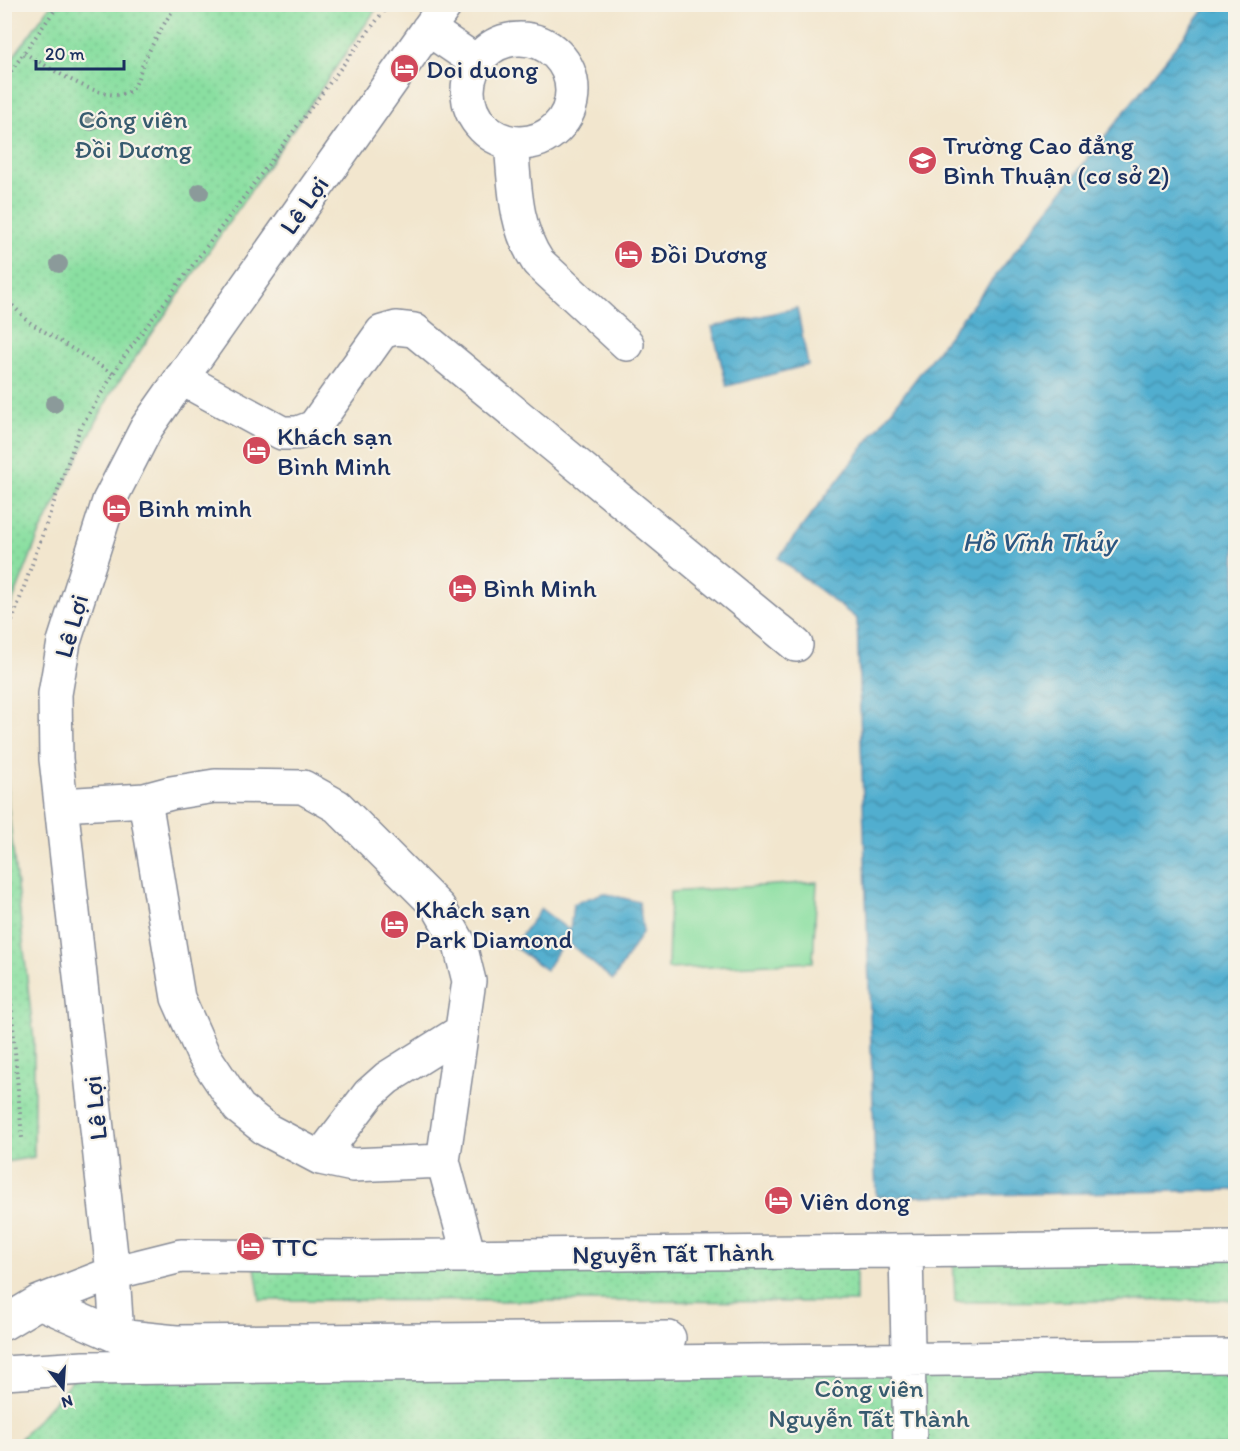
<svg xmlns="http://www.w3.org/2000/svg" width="1240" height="1451" font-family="Itim,sans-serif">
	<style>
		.grass { fill: #8adfa1; stroke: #528780; stroke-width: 1.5 }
		.park { fill: url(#park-dots); stroke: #528780; stroke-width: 1.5 }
		.water { fill: url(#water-waves); stroke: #366e96; stroke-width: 1.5 }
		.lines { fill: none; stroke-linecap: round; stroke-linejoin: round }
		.minor-casing { stroke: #868a96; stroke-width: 36 }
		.path { stroke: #868a96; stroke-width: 4; stroke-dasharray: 1.5 4.5; stroke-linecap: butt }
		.minor { stroke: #fff; stroke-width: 33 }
		.tree { fill: #8b9a9a }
		.labels { text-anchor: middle; stroke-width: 4.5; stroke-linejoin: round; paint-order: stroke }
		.poi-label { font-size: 26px; fill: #1b2f5e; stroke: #f7f3e8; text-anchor: start }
		.park-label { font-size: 26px; fill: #375b6f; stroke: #f7f3e8 }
		.street-label { font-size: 26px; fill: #1b2f5e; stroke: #f7f3e8 }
		.water-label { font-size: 27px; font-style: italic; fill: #2b5580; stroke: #f7f3e8 }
	</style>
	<defs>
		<pattern id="park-dots" width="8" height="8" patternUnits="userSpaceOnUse" patternTransform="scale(1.5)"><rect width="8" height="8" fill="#8adfa1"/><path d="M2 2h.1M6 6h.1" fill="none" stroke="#76c08d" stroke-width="1.8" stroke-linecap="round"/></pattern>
		<pattern id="water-waves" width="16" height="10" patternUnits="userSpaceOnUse" patternTransform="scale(1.5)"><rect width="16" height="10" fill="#51aecf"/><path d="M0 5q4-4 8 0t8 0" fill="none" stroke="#428eab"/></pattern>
	</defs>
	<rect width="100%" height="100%" fill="#f7f3e8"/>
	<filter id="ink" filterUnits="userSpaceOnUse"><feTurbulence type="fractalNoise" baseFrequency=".0167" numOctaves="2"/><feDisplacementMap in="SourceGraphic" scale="12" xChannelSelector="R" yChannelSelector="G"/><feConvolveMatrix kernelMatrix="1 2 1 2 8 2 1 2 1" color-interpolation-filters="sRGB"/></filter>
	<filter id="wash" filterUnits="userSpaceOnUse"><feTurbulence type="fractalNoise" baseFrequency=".008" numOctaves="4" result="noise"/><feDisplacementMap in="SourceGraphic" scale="24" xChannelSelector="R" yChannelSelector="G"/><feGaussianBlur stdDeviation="1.35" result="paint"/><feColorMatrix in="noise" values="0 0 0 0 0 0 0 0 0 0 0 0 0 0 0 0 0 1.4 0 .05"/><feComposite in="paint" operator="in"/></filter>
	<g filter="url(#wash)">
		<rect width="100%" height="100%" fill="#f2e6ce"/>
		<path class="grass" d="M 817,882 L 813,962 L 668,969 L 670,892 Z"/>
		<path class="park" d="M 51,5 L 379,5 L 111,393 L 38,537 L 5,621 L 5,68 Z
			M 4,684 L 8,805 L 34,1041 L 34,1157 L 5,1162 Z
			M 953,1254 L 1235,1258 L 1235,1300 L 955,1302 Z
			M 856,1259 L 856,1302 L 260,1300 L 254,1261 Z
			M 1235,1356 L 1235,1446 L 14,1446 L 84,1368 Z"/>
		<path class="water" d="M 1209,4 L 1236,5 L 1235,1190 L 876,1197 L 857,619 L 778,558 L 964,316 Z
			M 797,308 L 808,365 L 727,386 L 712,327 Z
			M 603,893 L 639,902 L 643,931 L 613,980 L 570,944 L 570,932 L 546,970 L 513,946 L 541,909 L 570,931 L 573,904 Z"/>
	</g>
	<g filter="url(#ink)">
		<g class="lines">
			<defs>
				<path id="minor" d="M 428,29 L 477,62
					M468 91a52 52 0 1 1 104 0a52 52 0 1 1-104 0Z
					M 511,143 C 515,185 514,226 538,262 L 627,344
					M 181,378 L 282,433 L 298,433 L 314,427 L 382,332 L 396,328 L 414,330 L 796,645
					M 145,800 L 178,998 L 203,1054 L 239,1108 L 267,1130 L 320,1158 L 353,1165 L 443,1161
					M 61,805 L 145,800 L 171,793 L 215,786 L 303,787 L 337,806 L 439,908 L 460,945 L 469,981 L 443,1161 L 469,1256
					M 320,1158 L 369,1094 L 387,1078 L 462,1031
					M 906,1251 L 910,1446
					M 39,1302 L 117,1336 L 176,1342 L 669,1338
					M 4,1323 L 39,1302 L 113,1273 L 181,1256 L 354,1257 L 1236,1247
					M 117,1336 L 113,1273 L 56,759 L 55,694 L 64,642 L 109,501 L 147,427 L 446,4
					M 4,1373 L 84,1368 L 1236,1356"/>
			</defs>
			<use href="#minor" class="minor-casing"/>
			<path class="path" d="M 24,53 C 45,64 111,111 132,89 C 138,83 139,72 143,64 C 152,44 164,23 177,4
				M 4,81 L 59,4
				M 4,297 L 29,322 L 113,374
				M 4,644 L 80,428 L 125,355 L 389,4
				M 4,915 L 22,1138"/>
			<use href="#minor" class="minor"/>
		</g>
		<g class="tree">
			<circle cx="91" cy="122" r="9"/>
			<circle cx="200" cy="192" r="9"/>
			<circle cx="59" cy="264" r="9"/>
			<circle cx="54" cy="404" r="9"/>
		</g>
	</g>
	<defs>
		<symbol id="hotel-disc" viewBox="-11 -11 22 22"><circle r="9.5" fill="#d1495b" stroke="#f7f3e8"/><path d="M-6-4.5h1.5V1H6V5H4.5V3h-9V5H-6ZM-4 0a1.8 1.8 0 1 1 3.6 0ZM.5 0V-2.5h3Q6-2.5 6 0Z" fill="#fff"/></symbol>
		<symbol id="university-disc" viewBox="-11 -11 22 22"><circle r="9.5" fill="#d1495b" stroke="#f7f3e8"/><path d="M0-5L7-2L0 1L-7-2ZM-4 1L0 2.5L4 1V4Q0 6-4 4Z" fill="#fff"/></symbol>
	</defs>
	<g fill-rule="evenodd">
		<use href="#hotel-disc" x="388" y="52" width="33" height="33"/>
		<use href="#university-disc" x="906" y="144" width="33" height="33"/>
		<use href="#hotel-disc" x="612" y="238" width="33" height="33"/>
		<use href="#hotel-disc" x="240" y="434" width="33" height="33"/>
		<use href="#hotel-disc" x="100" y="492" width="33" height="33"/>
		<use href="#hotel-disc" x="446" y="572" width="33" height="33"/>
		<use href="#hotel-disc" x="378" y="908" width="33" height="33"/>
		<use href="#hotel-disc" x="762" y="1184" width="33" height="33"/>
		<use href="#hotel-disc" x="234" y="1230" width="33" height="33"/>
	</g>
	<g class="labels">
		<g class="poi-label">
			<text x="426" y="78">Doi duong</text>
			<text x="943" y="154">Trường Cao đẳng<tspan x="943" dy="30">Bình Thuận (cơ sở 2)</tspan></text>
			<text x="650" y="263">Đồi Dương</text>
			<text x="277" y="445">Khách sạn<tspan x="277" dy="30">Bình Minh</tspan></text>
			<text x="138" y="517">Binh minh</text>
			<text x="483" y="597">Bình Minh</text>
			<text x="415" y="918">Khách sạn<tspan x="415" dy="30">Park Diamond</tspan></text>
			<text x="800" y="1210">Viên dong</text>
			<text x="272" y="1256">TTC</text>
		</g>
		<g class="park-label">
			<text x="133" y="128">Công viên<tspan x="133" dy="30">Đồi Dương</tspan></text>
			<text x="869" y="1397">Công viên<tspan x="869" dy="30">Nguyễn Tất Thành</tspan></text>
		</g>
		<g class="street-label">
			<text transform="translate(304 205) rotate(-55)" y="9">Lê Lợi</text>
			<text transform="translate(71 626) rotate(-74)" y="9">Lê Lợi</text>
			<text transform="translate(95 1108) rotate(-96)" y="9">Lê Lợi</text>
			<text transform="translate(673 1253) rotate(-1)" y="9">Nguyễn Tất Thành</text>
		</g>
		<g class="water-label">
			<text x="1039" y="551">Hồ Vĩnh Thủy</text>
		</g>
	</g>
	<rect width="1240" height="1451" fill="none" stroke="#f7f3e8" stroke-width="24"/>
	<g transform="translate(63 1388) rotate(163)" stroke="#f7f3e8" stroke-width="4.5" paint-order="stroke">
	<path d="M0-4.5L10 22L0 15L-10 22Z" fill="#1b2f5e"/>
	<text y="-9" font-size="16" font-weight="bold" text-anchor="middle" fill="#1b2f5e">N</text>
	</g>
	<path d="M36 60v9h88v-9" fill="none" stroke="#1b2f5e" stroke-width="3"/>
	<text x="45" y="60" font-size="18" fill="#1b2f5e" stroke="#f7f3e8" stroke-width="4.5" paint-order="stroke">20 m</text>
</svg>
